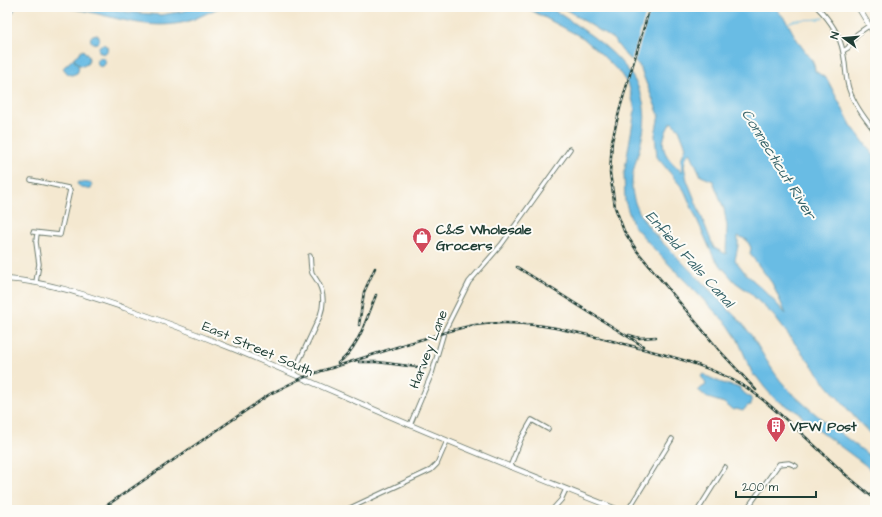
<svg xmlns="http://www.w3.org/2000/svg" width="882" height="517" font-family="'Architects Daughter',sans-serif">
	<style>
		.water { fill: #69bce4; stroke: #447c8c; fill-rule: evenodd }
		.pier { fill: #f4e8d0 }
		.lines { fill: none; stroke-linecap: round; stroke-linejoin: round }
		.stream { stroke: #69bce4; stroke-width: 1 }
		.minor-casing { stroke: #6a796b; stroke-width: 5.5 }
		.major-casing { stroke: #6a796b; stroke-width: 6 }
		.minor { stroke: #fff; stroke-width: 3.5 }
		.major { stroke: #fff; stroke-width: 4.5 }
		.rail-casing { stroke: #1f3d34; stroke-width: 2.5 }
		.rail { stroke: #fdfcf7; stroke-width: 1; stroke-dasharray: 3; stroke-linecap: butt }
		.labels { text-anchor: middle; stroke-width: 4; stroke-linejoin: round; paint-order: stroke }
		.poi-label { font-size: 14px; font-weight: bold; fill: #1f3d34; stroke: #fdfcf7; text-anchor: start }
		.street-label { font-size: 14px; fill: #1f3d34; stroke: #fdfcf7 }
		.water-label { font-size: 15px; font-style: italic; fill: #356369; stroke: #fdfcf7 }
	</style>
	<rect width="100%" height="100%" fill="#fdfcf7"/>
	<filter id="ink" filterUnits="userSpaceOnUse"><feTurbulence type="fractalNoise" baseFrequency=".025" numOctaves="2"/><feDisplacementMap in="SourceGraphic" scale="8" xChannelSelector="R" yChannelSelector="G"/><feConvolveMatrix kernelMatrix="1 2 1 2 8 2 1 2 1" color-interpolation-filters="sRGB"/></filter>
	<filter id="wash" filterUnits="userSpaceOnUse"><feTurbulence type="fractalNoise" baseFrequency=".012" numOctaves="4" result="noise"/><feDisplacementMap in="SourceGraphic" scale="16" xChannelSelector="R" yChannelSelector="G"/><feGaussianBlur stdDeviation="0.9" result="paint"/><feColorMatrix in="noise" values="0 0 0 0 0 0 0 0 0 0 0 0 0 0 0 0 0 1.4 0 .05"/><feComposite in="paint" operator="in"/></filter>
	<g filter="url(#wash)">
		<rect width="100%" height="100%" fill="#f4e8d0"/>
		<path class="water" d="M 7,7 L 16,7 L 7,22 L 7,27 Z
			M 62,7 L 101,7 L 128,12 L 161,15 L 184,11 L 195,7 L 221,7 C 208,12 196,20 181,23 C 150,29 119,19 90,12 C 81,10 72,9 62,7 Z
			M 525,7 C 532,7 541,5 547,7 C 557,11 582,29 592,36 C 624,60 652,90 643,133 C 637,166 622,184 642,217 C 650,231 663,243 674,254 C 693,273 711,291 729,310 C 735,316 741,322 746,328 C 760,347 770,370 786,387 C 812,414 845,436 875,460 L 875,481 L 872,480 L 873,473 L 864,464 L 806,421 L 799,413 L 775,399 L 765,388 L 756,376 L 753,375 L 738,340 L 728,325 L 656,251 L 633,225 L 625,201 L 624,174 L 635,110 L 629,86 L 620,73 L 599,52 L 583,38 Z
			M 562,7 L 775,7 C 778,12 782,15 785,19 C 790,26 793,34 798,41 C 803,51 815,59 815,71 L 827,79 L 851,125 L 875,157 L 875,439 L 858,421 L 826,384 L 774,316 L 749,292 L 735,282 L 714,258 L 684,190 L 657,157 L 655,135 L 659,115 L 639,65 L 627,57 L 613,39 ZM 671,122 L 679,129 L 686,147 L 681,159 L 682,172 C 663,155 657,146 671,122 ZM 690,152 L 701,176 L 713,181 L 724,209 L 727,226 L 726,254 L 714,248 L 687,180 L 684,166 L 686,157 ZM 738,236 L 747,240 L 751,248 L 750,254 L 772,283 L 786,314 L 765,291 L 746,274 L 735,260 L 738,246 Z
			M90.5 39a4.5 4.5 0 1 1 9 0a4.5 4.5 0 1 1-9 0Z
			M98.5 49a4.5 4.5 0 1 1 9 0a4.5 4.5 0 1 1-9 0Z
			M 83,50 L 88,56 L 89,59 L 87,64 L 83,66 L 79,65 L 73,58 Z
			M96.5 62a4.5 4.5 0 1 1 9 0a4.5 4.5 0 1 1-9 0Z
			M 73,59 C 77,64 81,67 77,73 L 72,75 L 68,74 L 63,68 Z
			M 78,182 L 91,183 L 92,185 L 91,189 C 87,190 80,187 77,184 Z
			M 703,374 C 714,380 727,386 740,387 L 740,390 L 751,398 L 751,405 L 747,406 L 743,411 L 736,409 L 733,410 L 724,403 L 708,398 L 698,390 L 706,385 L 705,382 L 701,376 Z"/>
		<path class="pier" d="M 648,7 L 651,7 L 634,64 L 631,62 Z"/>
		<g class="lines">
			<path class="stream" d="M 787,24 C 798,16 810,22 823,18"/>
		</g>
	</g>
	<g filter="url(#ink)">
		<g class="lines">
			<defs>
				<path id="minor" d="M 817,7 C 829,19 840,35 843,52 C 846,64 845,77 849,89 C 854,104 865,119 875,131
					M 843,51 L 848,48 L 857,34 L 870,25
					M 31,180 L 68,188 L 70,190 L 60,235 L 33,232
					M 36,282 L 39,264 L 36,242 L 37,233
					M 293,374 L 320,316 C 324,305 324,294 319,284 C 317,280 314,276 312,273 C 310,267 311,262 310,256
					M 410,425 L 432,373 L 444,332 L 469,282 L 501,245 L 570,149
					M 510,467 L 521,439 L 532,420 L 548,429
					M 348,509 L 431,470 L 437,464 L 447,441
					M 552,510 L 561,500 L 566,489
					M 628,510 L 672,439
					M 698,510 L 725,467
					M 746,510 L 779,464 L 789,463 L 796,466"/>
				<path id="major" d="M 858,7 L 875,35
					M 7,279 C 48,282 86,295 125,308 C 198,333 268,363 339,394 C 431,435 525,473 619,510"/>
			</defs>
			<use href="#minor" class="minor-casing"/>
			<use href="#major" class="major-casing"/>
			<use href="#minor" class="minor"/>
			<use href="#major" class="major"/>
			<defs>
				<path id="rail" d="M 650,7 L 620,108 L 612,141 L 610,173 L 615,207 L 624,231 L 637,251 L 719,350 L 756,390
					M 517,267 L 643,346
					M 359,325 L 364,292 L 375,268
					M 629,335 L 639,338 L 656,337
					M 359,362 L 377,362 L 425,368
					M 338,363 C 358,350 367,317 376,295
					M 799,431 L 846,475 L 875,499
					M 100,510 L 270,394 L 302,378 L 321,371 C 355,361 389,349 423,339 C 440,334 457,328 475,325 C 527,317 578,333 628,345 C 669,356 710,365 747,388 C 767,401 784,419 803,434"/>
			</defs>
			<use href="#rail" class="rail-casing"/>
			<use href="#rail" class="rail"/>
		</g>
	</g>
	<defs>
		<symbol id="shop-pin" viewBox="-11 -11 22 30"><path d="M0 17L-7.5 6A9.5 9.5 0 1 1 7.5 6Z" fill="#d1495b" stroke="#fdfcf7"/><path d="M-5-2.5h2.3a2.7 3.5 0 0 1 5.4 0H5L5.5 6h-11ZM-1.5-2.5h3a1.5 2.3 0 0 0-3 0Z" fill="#fff"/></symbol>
		<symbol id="building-pin" viewBox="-11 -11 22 30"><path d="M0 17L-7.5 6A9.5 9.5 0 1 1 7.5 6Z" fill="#d1495b" stroke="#fdfcf7"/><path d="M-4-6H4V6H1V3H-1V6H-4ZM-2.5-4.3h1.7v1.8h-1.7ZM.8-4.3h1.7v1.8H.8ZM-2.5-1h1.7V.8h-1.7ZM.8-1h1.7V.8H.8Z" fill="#fff"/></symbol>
	</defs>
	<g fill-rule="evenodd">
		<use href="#shop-pin" x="411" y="226" width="22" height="30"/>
		<use href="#building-pin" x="765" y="415" width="22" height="30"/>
	</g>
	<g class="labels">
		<g class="poi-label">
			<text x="436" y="234">C&amp;S Wholesale<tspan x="436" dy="16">Grocers</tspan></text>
			<text x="790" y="431">VFW Post</text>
		</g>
		<g class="street-label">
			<text transform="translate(258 348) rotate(23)" y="5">East Street South</text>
			<text transform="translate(428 349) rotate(-69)" y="5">Harvey Lane</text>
		</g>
		<g class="water-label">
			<text transform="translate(779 164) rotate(58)" y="5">Connecticut River</text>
			<text transform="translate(690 259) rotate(48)" y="5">Enfield Falls Canal</text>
		</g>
	</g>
	<rect width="882" height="517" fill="none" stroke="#fdfcf7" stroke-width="24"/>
	<g transform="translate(844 38) rotate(286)" stroke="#fdfcf7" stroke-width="3" paint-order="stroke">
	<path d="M0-3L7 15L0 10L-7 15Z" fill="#1f3d34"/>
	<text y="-6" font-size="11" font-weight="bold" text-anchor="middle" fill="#1f3d34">N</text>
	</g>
	<path d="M736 491v6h80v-6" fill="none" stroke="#1f3d34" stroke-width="2"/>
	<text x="742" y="491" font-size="12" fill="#1f3d34" stroke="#fdfcf7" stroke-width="3" paint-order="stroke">200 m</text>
</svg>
